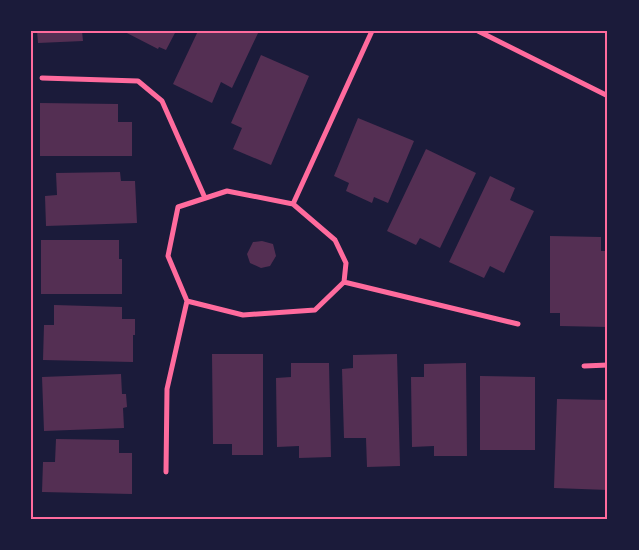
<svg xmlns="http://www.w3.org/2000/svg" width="639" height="550" font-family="'Fira Sans',sans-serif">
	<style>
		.building { fill: #542f53 }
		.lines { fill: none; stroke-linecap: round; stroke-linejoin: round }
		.minor { stroke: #ff6b9d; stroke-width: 5 }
		.neatline { fill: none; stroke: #ff6b9d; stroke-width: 2 }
	</style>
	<rect width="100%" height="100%" fill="#1b1b3a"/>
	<path class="building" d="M 37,31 L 82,31 L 83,41 L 38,43 Z
		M 123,31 L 176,31 L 166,50 L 159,47 L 158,49 Z
		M 198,31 L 259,31 L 232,88 L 221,82 L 212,103 L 173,84 Z
		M 261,55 L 309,76 L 271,165 L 233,149 L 242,128 L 231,123 Z
		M 40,103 L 118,104 L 118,122 L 132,122 L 132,156 L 40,156 Z
		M 358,118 L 414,141 L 388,203 L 374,197 L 372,203 L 346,191 L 349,183 L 334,176 Z
		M 426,149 L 476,173 L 440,248 L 420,238 L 416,245 L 387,231 Z
		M 120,172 L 121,181 L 135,181 L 137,223 L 46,226 L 45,196 L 57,195 L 56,173 Z
		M 490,176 L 515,188 L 510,200 L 534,211 L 504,273 L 490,266 L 484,278 L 449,262 Z
		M 550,236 L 601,237 L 601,251 L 608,251 L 608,327 L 560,326 L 560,313 L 550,313 Z
		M 41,240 L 119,240 L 119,259 L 122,259 L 122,294 L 41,294 Z
		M 262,241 L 273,244 L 276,256 L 270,266 L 261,268 L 250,263 L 247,254 L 253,242 Z
		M 54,305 L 122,307 L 122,319 L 135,319 L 135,335 L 133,335 L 133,362 L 43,360 L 44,325 L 54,325 Z
		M 212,354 L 263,354 L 263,455 L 232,455 L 232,444 L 213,444 Z
		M 397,354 L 400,466 L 367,467 L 366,438 L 344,438 L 342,369 L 353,368 L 353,355 Z
		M 291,363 L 329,363 L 331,457 L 299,458 L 299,446 L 277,447 L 276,378 L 291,377 Z
		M 466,363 L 467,456 L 434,456 L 434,446 L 412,447 L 411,377 L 424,377 L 424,364 Z
		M 121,374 L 122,394 L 126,394 L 127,407 L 123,408 L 124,428 L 44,431 L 42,377 Z
		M 480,376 L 535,377 L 535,450 L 480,450 Z
		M 557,399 L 608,400 L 608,490 L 554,488 Z
		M 56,439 L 119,440 L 119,453 L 132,453 L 132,494 L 42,492 L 43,462 L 55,462 Z"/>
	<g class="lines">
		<path class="minor" d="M 478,31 L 608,96
			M 42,78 L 138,81 L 162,101 L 205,198
			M 227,191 L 293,204 L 335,240 L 346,263 L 344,282 L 315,310 L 243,315 L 187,301 L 168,256 L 178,207 Z
			M 293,204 L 372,31
			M 344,282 L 518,324
			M 584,366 L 608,365
			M 166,472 L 167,389 L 187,301"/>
	</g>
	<rect width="639" height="550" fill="none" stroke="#1b1b3a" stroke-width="65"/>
	<rect x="32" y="32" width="574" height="486" class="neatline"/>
</svg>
